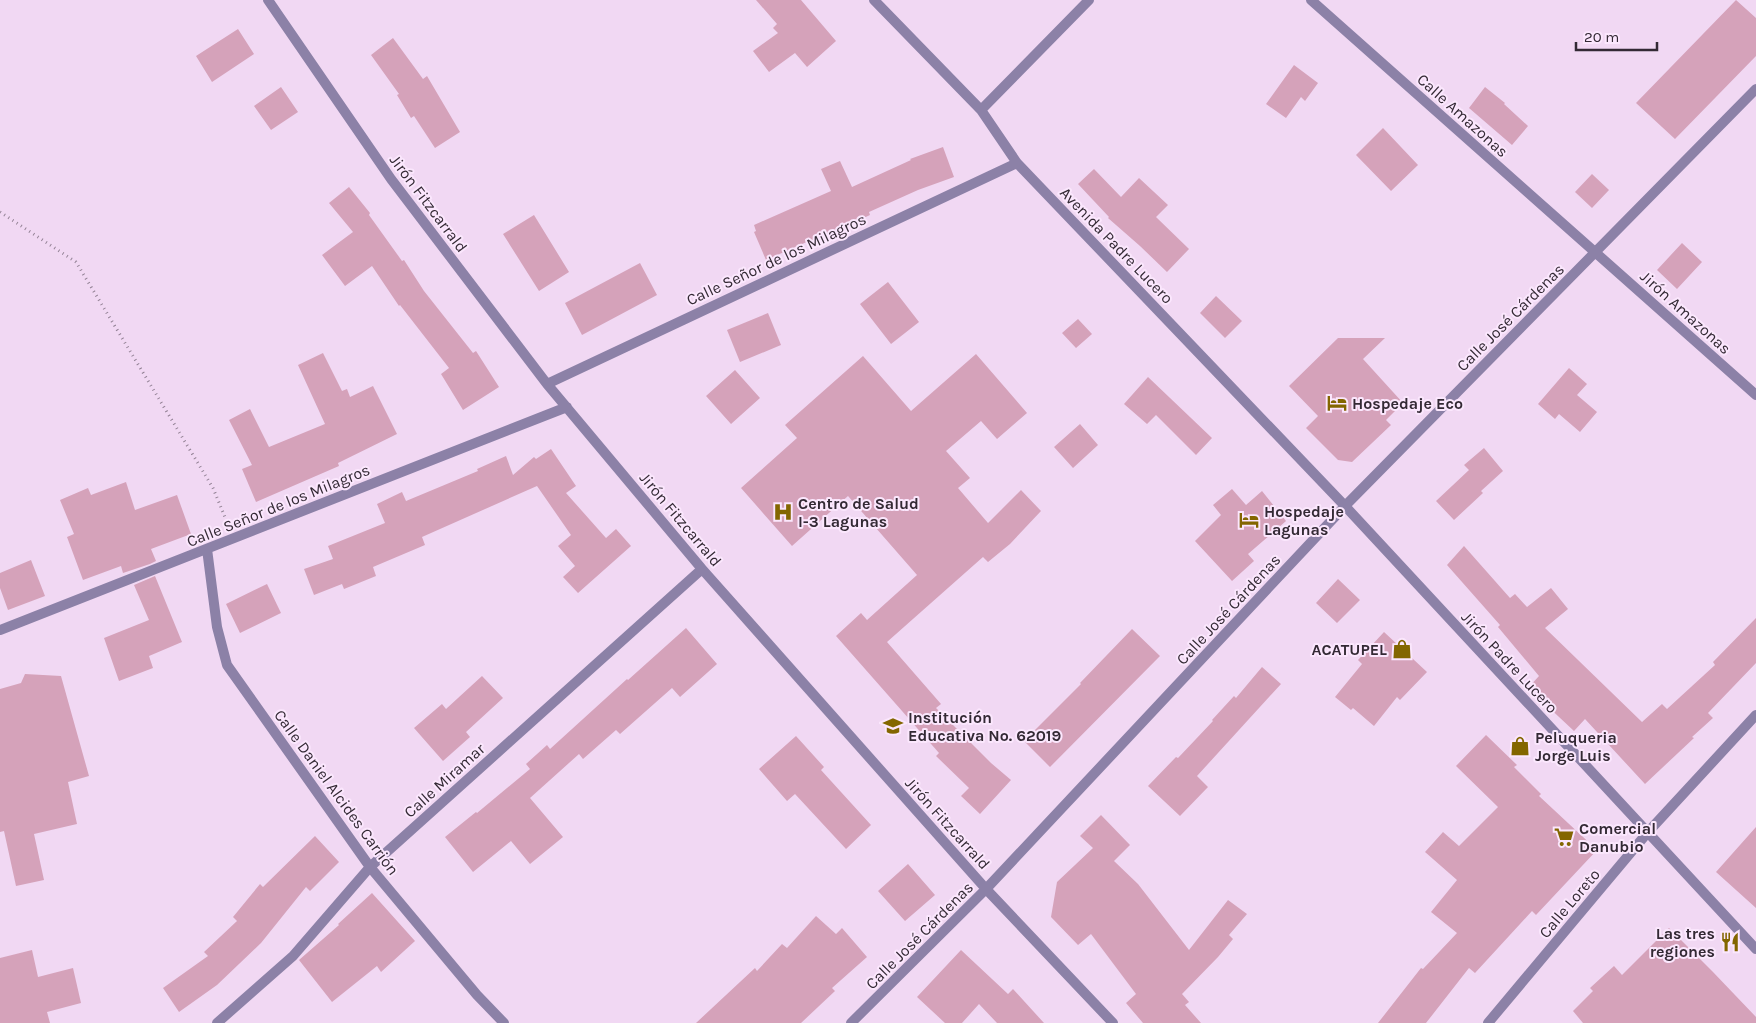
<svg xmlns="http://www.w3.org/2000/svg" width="1756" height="1023" font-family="Karla,sans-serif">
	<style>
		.building { fill: #d5a2ba }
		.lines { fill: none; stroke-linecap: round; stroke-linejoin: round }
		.path { stroke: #938295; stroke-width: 3; stroke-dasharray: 1 4; stroke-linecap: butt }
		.street { stroke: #8c81a7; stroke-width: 10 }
		.labels { text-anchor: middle; stroke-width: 4; stroke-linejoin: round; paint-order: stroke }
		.street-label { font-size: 16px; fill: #332934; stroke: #fbe7fd }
		.poi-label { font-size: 16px; font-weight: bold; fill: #332934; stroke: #fbe7fd; text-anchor: start }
	</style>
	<rect width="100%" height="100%" fill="#f1d8f3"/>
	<path class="building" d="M 756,0 L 801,0 L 836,41 L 807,67 L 795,53 L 769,72 L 753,51 L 778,33 L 773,28 L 777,24 Z
		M 1736,0 L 1756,18 L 1756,56 L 1675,139 L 1636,103 Z
		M 238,29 L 254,54 L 212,82 L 196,56 Z
		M 393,38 L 423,79 L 427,76 L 460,132 L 435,148 L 414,116 L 411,118 L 397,95 L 399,94 L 371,55 Z
		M 1294,65 L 1318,83 L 1305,101 L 1301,97 L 1286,118 L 1266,104 Z
		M 281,87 L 298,112 L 271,130 L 254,106 Z
		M 1485,87 L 1505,103 L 1504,104 L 1528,126 L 1512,145 L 1469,108 Z
		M 1383,128 L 1418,165 L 1391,191 L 1356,155 Z
		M 943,147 L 954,177 L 918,190 L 869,212 L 870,215 L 823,237 L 810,243 L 809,241 L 766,260 L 754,232 L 756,231 L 754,225 L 831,191 L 821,169 L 840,161 L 852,187 L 911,160 L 910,159 Z
		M 1094,169 L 1121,197 L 1139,178 L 1168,205 L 1156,217 L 1189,249 L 1167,272 L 1140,246 L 1108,218 L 1109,217 L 1078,184 Z
		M 1592,174 L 1609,190 L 1592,208 L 1575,192 Z
		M 349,187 L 370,213 L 369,215 L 402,261 L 404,260 L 424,291 L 473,353 L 476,351 L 499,387 L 463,410 L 441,374 L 449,368 L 400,305 L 399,306 L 372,266 L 345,286 L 322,255 L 353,232 L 329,203 Z
		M 534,215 L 569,272 L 539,291 L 503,234 Z
		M 1682,243 L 1702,262 L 1677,289 L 1657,270 Z
		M 640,263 L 657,295 L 582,335 L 565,303 Z
		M 888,282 L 919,322 L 891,344 L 860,304 Z
		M 1216,296 L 1242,321 L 1225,338 L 1200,313 Z
		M 768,313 L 781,345 L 740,362 L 727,330 Z
		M 1078,319 L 1092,334 L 1076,348 L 1062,333 Z
		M 1338,338 L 1385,338 L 1363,359 L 1403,403 L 1386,420 L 1391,425 L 1352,462 L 1338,460 L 1306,428 L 1318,416 L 1289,386 Z
		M 323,353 L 342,391 L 347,389 L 350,397 L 373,386 L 397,434 L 338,463 L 339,466 L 256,502 L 242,469 L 252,465 L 229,420 L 250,409 L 269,447 L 325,424 L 298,365 Z
		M 976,354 L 1027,413 L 997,439 L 981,421 L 946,451 L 970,478 L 958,488 L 988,523 L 1021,490 L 1041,511 L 1010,544 L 988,562 L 983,557 L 887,642 L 941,704 L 936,708 L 991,763 L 1011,780 L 980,814 L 961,796 L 969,788 L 936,756 L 939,753 L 836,636 L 861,613 L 867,620 L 917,575 L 848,496 L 792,546 L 741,488 L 797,438 L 785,425 L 863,356 L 911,411 Z
		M 1569,368 L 1587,384 L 1577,395 L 1597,412 L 1580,432 L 1559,414 L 1555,419 L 1538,404 Z
		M 735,370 L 760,398 L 731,424 L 706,396 Z
		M 1148,377 L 1212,438 L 1196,455 L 1156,415 L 1147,424 L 1124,404 Z
		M 1080,424 L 1098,445 L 1073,468 L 1054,447 Z
		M 1484,448 L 1503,471 L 1481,491 L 1483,493 L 1454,520 L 1436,501 L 1469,470 L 1464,465 Z
		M 551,449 L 576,486 L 566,493 L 606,538 L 616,529 L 631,546 L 578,593 L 563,577 L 575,566 L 558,546 L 571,535 L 537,486 L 422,537 L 425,545 L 373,567 L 376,576 L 344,589 L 342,584 L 314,595 L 304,569 L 333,559 L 328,546 L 385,523 L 377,504 L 402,492 L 406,501 L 478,471 L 477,469 L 506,456 L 513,475 L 534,457 L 536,459 Z
		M 126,482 L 135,510 L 177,495 L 191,534 L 151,549 L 156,561 L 150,564 L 123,573 L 121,566 L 83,580 L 67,537 L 74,534 L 60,500 L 88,488 L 91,495 Z
		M 1232,489 L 1246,505 L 1262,491 L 1286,521 L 1248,554 L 1254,561 L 1232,581 L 1195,541 L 1221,515 L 1213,505 Z
		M 1464,546 L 1510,598 L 1515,594 L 1527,607 L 1551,588 L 1568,609 L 1545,628 L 1642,722 L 1662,704 L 1667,709 L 1715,665 L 1713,662 L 1756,618 L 1756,663 L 1708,713 L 1713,718 L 1692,737 L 1694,738 L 1645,784 L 1585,719 L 1574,731 L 1528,688 L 1539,676 L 1498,627 L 1500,625 L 1447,565 Z
		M 31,560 L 45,596 L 8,610 L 0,588 L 0,573 Z
		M 155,576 L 182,642 L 149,656 L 153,668 L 119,681 L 104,638 L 149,620 L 134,585 Z
		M 1338,579 L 1360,600 L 1337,623 L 1316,603 Z
		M 267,584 L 281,613 L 240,633 L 226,604 Z
		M 686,628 L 717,664 L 680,697 L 672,688 L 620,734 L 616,730 L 583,759 L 579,754 L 530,798 L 563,837 L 530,864 L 511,841 L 473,872 L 445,837 L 476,812 L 477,813 L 530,769 L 526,764 L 547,745 L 550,749 L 627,679 L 628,680 Z
		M 1132,629 L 1160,656 L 1050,767 L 1024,741 L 1081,684 L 1080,683 Z
		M 1384,632 L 1427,672 L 1400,700 L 1397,697 L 1374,726 L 1353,708 L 1351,710 L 1335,697 L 1362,664 L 1358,660 Z
		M 1262,667 L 1281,684 L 1197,776 L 1208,787 L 1180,816 L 1148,786 L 1176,757 L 1178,758 L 1213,721 L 1212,720 L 1234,696 L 1236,698 Z
		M 25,674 L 61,676 L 89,776 L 68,782 L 77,824 L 34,834 L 44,880 L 16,886 L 4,831 L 0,832 L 0,689 L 21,683 Z
		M 482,676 L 503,698 L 466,732 L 470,737 L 443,761 L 414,728 L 442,704 L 446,709 Z
		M 1486,735 L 1517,765 L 1514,767 L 1541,794 L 1539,796 L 1597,850 L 1536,915 L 1532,911 L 1475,973 L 1469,968 L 1426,1023 L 1378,1023 L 1421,968 L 1423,969 L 1457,933 L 1431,912 L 1457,880 L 1425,852 L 1443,832 L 1459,846 L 1498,807 L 1456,766 Z
		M 796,736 L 824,767 L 821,770 L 871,825 L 846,849 L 795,794 L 787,801 L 759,769 Z
		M 1101,815 L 1130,845 L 1114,861 L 1138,884 L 1189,950 L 1228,900 L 1247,914 L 1229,935 L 1233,939 L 1218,957 L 1182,994 L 1189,1002 L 1185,1005 L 1201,1023 L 1143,1023 L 1126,1003 L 1136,994 L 1091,934 L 1078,945 L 1051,917 L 1057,882 L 1093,848 L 1080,836 Z
		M 1756,827 L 1756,908 L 1716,872 Z
		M 315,836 L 339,862 L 310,891 L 306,887 L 261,943 L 217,985 L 179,1012 L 163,988 L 208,956 L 204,952 L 237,921 L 233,917 L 260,884 L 263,887 Z
		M 908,864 L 935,895 L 905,921 L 878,891 Z
		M 372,893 L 415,941 L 381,972 L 377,966 L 332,1002 L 299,960 L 339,925 L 338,924 Z
		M 816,916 L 836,934 L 842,928 L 867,957 L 832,988 L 835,991 L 801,1023 L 696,1023 L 755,968 L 757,971 L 782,944 L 787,948 Z
		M 1669,928 L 1713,972 L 1756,1017 L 1756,1023 L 1583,1023 L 1573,1011 L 1593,991 L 1590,988 L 1614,966 L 1622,975 Z
		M 32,950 L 38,977 L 73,968 L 81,1003 L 47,1012 L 50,1023 L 0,1023 L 0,958 Z
		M 961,950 L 1008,994 L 1013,989 L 1044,1023 L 997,1023 L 979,1004 L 962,1023 L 945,1023 L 917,997 Z"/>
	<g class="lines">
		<path class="path" d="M 0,212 L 76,262 L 213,488 L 227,522"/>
		<path class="street" d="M 268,0 L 391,179 L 547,384 L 702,569 L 986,889 L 1113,1023
			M 874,0 L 981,110 L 1017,163 L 1345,506 L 1756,949
			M 1311,0 L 1756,395
			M 981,110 L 1089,0
			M 547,384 L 1017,163
			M 207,549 L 217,627 L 227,665 L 370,867 L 477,995 L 504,1023
			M 0,630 L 567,407
			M 217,1023 L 293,956 L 370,867 L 702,569
			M 851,1023 L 986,889 L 1345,506 L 1756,89
			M 1488,1023 L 1648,832 L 1756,715"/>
	</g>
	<defs>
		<symbol id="hotel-bare" viewBox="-9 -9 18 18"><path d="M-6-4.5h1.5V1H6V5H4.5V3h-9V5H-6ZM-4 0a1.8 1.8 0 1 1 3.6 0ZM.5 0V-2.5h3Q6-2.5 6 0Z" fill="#836600" stroke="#fbe7fd" stroke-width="2.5" paint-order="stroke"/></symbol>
		<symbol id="hospital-bare" viewBox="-9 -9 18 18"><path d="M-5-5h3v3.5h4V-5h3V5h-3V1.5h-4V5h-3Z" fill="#836600" stroke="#fbe7fd" stroke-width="2.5" paint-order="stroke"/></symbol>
		<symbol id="shop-bare" viewBox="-9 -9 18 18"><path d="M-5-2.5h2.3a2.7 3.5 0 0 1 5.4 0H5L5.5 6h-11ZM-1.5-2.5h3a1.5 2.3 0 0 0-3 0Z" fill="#836600" stroke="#fbe7fd" stroke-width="2.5" paint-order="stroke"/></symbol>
		<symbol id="school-bare" viewBox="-9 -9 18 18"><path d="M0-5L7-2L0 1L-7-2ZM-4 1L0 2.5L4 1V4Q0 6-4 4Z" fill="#836600" stroke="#fbe7fd" stroke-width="2.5" paint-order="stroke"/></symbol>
		<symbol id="supermarket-bare" viewBox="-9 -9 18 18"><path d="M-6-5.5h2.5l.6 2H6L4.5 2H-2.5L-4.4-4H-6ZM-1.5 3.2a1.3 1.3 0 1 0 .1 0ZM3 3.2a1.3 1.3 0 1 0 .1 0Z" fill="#836600" stroke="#fbe7fd" stroke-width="2.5" paint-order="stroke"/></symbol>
		<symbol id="restaurant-bare" viewBox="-9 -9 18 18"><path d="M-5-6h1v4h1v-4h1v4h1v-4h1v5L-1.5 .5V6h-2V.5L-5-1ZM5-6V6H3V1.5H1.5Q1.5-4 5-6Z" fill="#836600" stroke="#fbe7fd" stroke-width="2.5" paint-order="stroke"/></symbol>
	</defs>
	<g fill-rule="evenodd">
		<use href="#hotel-bare" x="1323" y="389" width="28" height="28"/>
		<use href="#hospital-bare" x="769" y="498" width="28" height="28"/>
		<use href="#hotel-bare" x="1235" y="506" width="28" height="28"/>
		<use href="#shop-bare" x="1388" y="635" width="28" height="28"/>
		<use href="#school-bare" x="879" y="712" width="28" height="28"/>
		<use href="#shop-bare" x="1506" y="732" width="28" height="28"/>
		<use href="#supermarket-bare" x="1550" y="823" width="28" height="28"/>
		<use href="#restaurant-bare" x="1716" y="928" width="28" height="28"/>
	</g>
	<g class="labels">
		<g class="street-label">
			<text transform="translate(1463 115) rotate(42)" y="6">Calle Amazonas</text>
			<text transform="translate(429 203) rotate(53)" y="6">Jirón Fitzcarrald</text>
			<text transform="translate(1117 245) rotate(46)" y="6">Avenida Padre Lucero</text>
			<text transform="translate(776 259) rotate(-25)" y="6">Calle Señor de los Milagros</text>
			<text transform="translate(1686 312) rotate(42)" y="6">Jirón Amazonas</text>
			<text transform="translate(1510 317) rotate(-45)" y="6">Calle José Cárdenas</text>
			<text transform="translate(278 505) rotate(-22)" y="6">Calle Señor de los Milagros</text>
			<text transform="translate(681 519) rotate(50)" y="6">Jirón Fitzcarrald</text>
			<text transform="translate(1228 609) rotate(-47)" y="6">Calle José Cárdenas</text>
			<text transform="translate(1510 662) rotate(47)" y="6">Jirón Padre Lucero</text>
			<text transform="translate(444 780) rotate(-42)" y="6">Calle Miramar</text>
			<text transform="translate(337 792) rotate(54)" y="6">Calle Daniel Alcides Carrión</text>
			<text transform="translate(948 823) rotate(48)" y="6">Jirón Fitzcarrald</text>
			<text transform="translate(1569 903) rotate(-50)" y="6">Calle Loreto</text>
			<text transform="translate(919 935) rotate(-45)" y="6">Calle José Cárdenas</text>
		</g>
		<g class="poi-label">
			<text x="1352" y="409">Hospedaje Eco</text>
			<text x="798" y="509">Centro de Salud<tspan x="798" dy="18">I-3 Lagunas</tspan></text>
			<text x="1264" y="517">Hospedaje<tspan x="1264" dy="18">Lagunas</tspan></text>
			<text x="1387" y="655" text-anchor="end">ACATUPEL</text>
			<text x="908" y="723">Institución<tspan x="908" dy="18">Educativa No. 62019</tspan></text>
			<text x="1535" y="743">Peluqueria<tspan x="1535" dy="18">Jorge Luis</tspan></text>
			<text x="1579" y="834">Comercial<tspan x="1579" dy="18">Danubio</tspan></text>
			<text x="1715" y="939" text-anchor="end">Las tres<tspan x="1715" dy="18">regiones</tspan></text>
		</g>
	</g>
	<path d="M1576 42v8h81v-8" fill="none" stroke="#332934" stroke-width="2.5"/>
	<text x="1584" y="42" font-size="15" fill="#332934" stroke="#fbe7fd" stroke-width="4" paint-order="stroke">20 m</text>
</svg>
